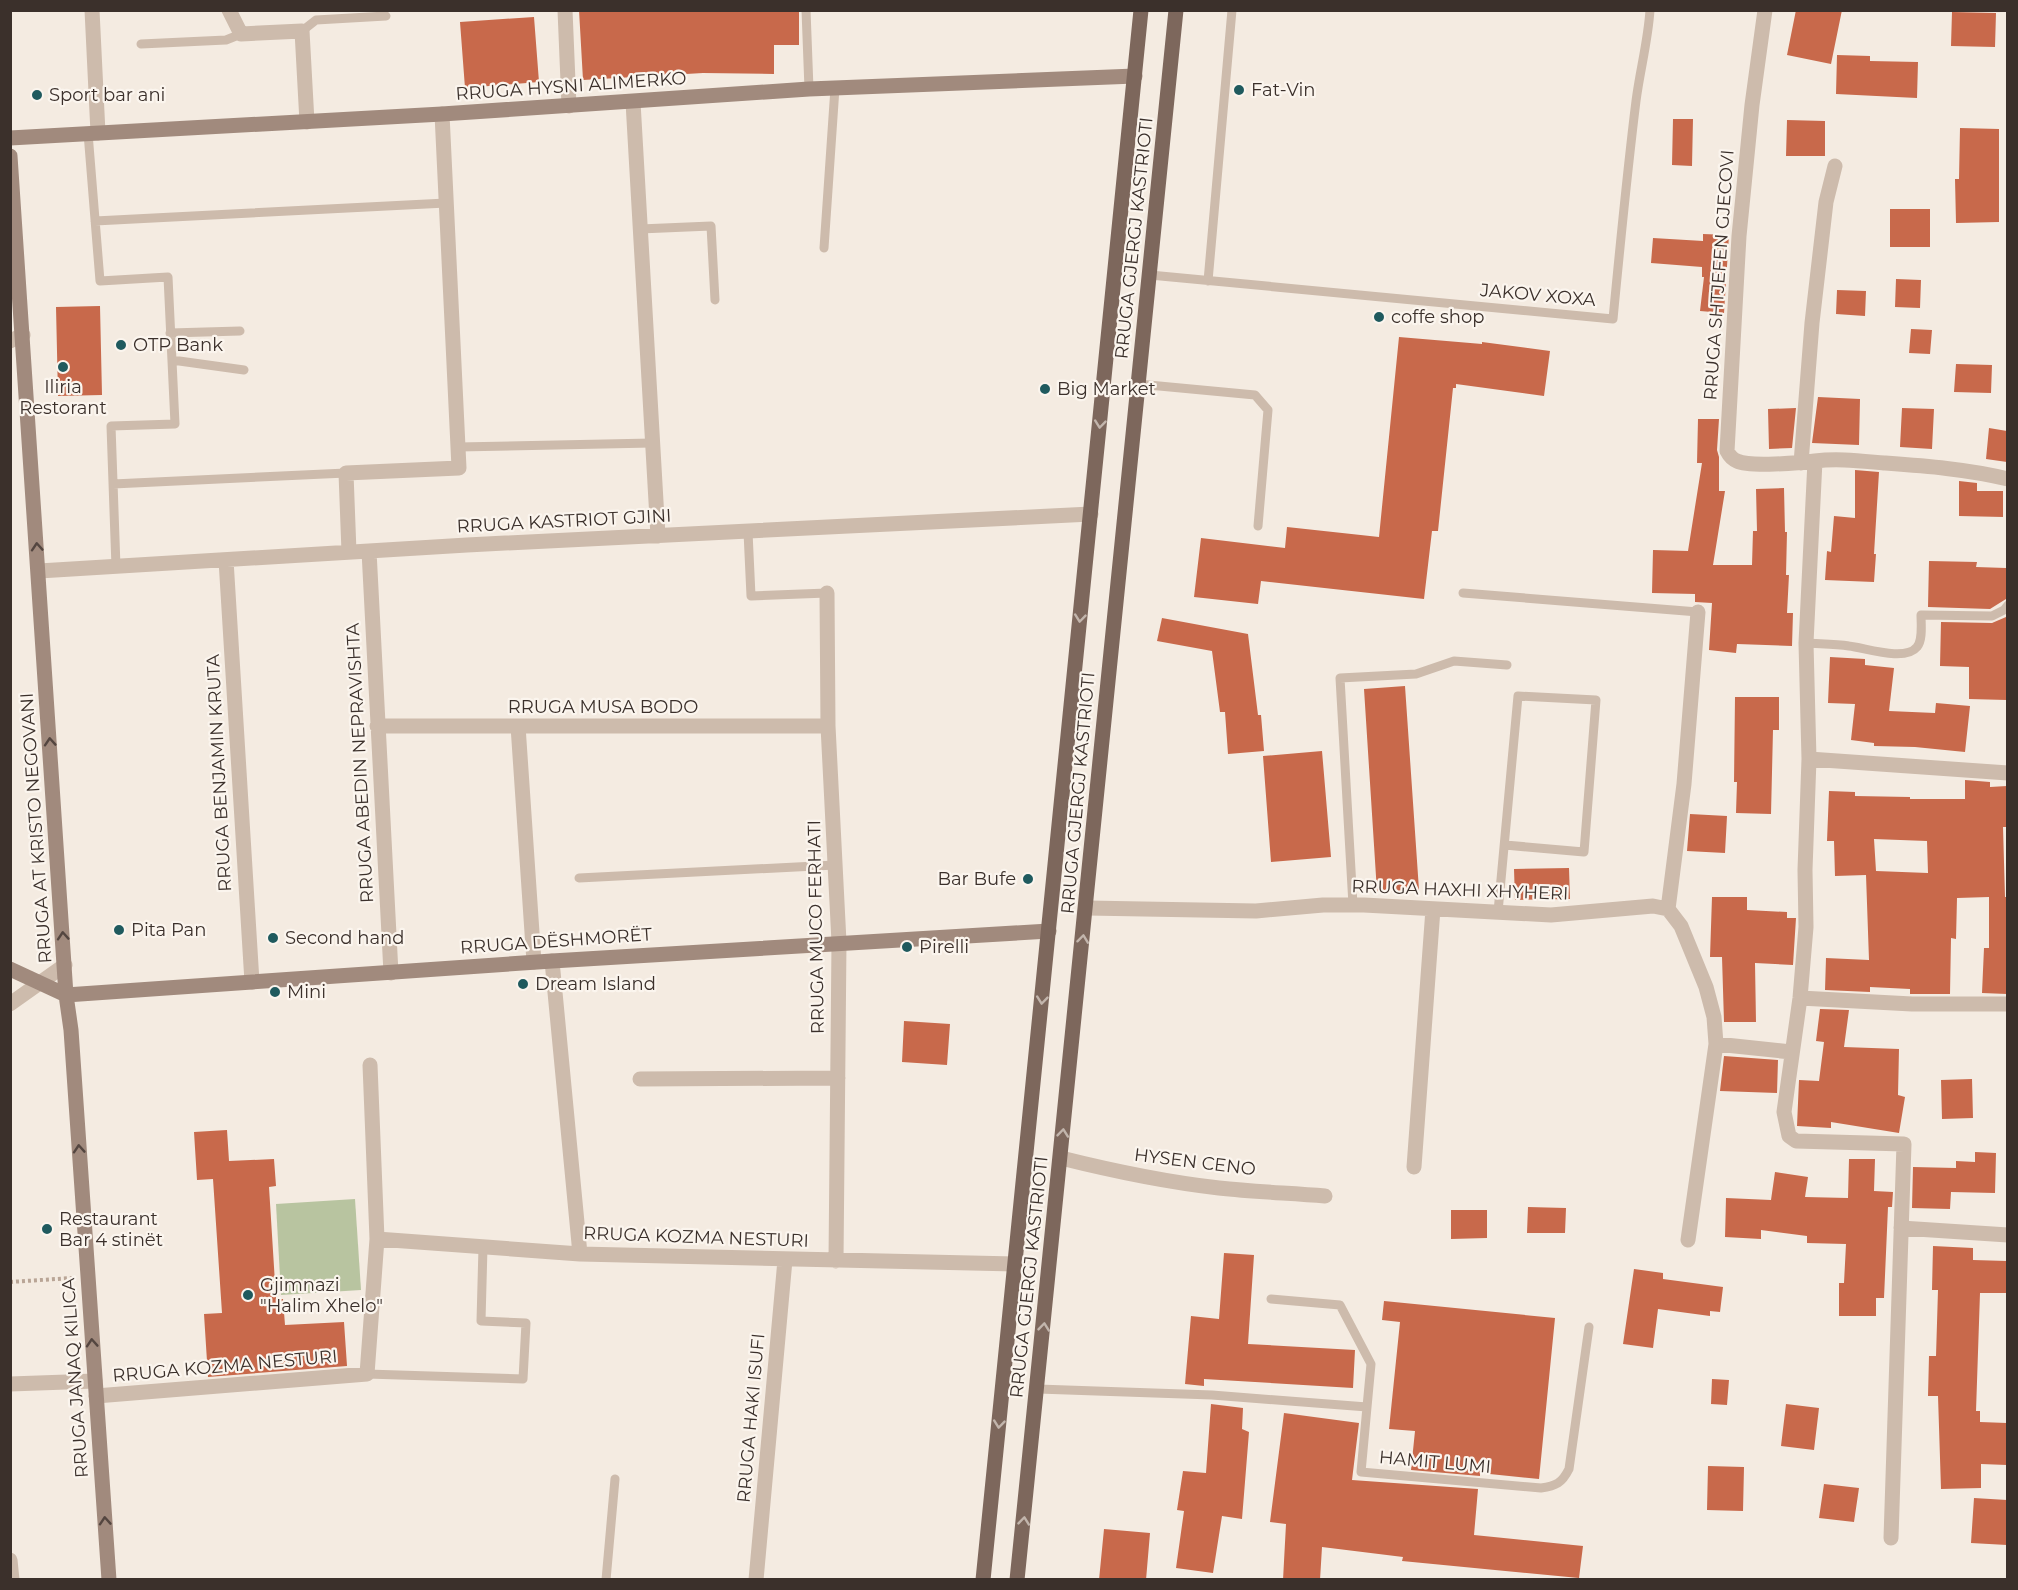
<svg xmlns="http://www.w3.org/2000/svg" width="2018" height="1590" font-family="Montserrat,sans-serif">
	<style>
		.green { fill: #b8c4a0 }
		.building { fill: #c8694b; fill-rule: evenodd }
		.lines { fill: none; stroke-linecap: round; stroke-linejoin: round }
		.path { stroke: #b9a596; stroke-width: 4; stroke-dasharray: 3 3; stroke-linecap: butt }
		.lane { stroke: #cdbbac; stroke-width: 9 }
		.street { stroke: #cdbbac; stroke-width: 15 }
		.secondary { stroke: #a18a7d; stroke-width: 15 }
		.primary { stroke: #7d675c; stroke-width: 15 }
		.oneway { stroke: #c2b5ac }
		.oneway2 { stroke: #544640 }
		.poi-dot { fill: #1f5a5e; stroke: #fbf5ee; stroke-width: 2 }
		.labels { text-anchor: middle; stroke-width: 4.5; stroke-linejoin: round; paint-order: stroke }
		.street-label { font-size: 18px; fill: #3b302b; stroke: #fbf5ee }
		.poi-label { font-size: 18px; fill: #3b302b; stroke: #fbf5ee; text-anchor: start }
	</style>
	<rect width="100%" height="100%" fill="#f4ebe1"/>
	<path class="green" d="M 355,1199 L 361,1290 L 281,1295 L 276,1204 Z"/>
	<path class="building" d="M 579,10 L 799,10 L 799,45 L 774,45 L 774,74 L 703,73 L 583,80 Z
		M 1796,10 L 1842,10 L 1831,64 L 1787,55 Z
		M 1952,12 L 1996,13 L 1995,47 L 1951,46 Z
		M 534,17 L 539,82 L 465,88 L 460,22 Z
		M 1837,55 L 1870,56 L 1870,61 L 1918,62 L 1917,98 L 1836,94 Z
		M 1673,119 L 1693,119 L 1692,166 L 1672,165 Z
		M 1787,120 L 1825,121 L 1825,156 L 1786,156 Z
		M 1960,128 L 1999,129 L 1999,222 L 1956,223 L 1955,179 L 1959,179 Z
		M 1890,209 L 1930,209 L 1930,247 L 1890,247 Z
		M 1703,234 L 1729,235 L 1724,313 L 1700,311 L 1704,277 L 1702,277 L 1702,267 L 1651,263 L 1653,238 L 1703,241 Z
		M 1896,279 L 1921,280 L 1920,308 L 1895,307 Z
		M 1837,290 L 1866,291 L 1865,316 L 1836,314 Z
		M 100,306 L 102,395 L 58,396 L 56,307 Z
		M 1911,329 L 1932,330 L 1930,354 L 1909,353 Z
		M 1399,337 L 1482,344 L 1482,342 L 1550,351 L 1544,396 L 1456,384 L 1456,388 L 1453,388 L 1438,531 L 1432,531 L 1424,599 L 1261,581 L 1258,604 L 1194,597 L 1201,538 L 1285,548 L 1287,527 L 1379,537 Z
		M 1956,364 L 1992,365 L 1991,393 L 1954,392 Z
		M 1818,397 L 1860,399 L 1859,445 L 1812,443 Z
		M 1796,408 L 1792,448 L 1769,449 L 1768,409 Z
		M 1902,408 L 1934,409 L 1932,449 L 1900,447 Z
		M 1698,419 L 1719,419 L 1717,450 L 1719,457 L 1719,491 L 1725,491 L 1713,565 L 1752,565 L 1753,531 L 1757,531 L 1756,489 L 1784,488 L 1785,532 L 1787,532 L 1786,575 L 1789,575 L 1787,613 L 1793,613 L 1792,646 L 1737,644 L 1736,653 L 1709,650 L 1712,603 L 1695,602 L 1695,594 L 1652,593 L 1653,550 L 1688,551 L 1702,463 L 1697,463 Z
		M 1989,428 L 2007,431 L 2007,462 L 1986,459 Z
		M 1855,470 L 1879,472 L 1874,554 L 1876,554 L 1874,582 L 1825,580 L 1827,551 L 1831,552 L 1834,516 L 1855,518 Z
		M 1959,481 L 1977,483 L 1977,491 L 2003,491 L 2003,517 L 1959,516 Z
		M 1929,561 L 1977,562 L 1976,567 L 2006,568 L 2006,599 L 1990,609 L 1928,607 Z
		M 2006,617 L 2007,700 L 1969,699 L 1969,667 L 1940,666 L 1941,622 L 1992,623 Z
		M 1162,618 L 1248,634 L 1258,715 L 1261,715 L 1264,751 L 1228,754 L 1225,712 L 1220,712 L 1212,651 L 1157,641 Z
		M 1830,657 L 1865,659 L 1865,665 L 1894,668 L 1889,711 L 1935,713 L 1936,703 L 1970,706 L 1965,752 L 1915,747 L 1874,746 L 1874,743 L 1851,740 L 1855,704 L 1828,703 Z
		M 1405,686 L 1419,890 L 1377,892 L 1364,689 Z
		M 1735,697 L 1779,697 L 1779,730 L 1773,730 L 1771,814 L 1736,813 L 1737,782 L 1734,782 Z
		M 1322,751 L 1331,857 L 1271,862 L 1263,756 Z
		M 1965,780 L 1990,782 L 1990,787 L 2007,786 L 2007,827 L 2003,827 L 2005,897 L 2007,897 L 2007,994 L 1982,993 L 1984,948 L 1989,948 L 1989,897 L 1957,898 L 1956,939 L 1951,938 L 1950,994 L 1910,994 L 1910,989 L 1870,987 L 1870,992 L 1825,990 L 1826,958 L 1869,960 L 1866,875 L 1835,876 L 1834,841 L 1827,841 L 1829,791 L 1855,792 L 1855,796 L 1910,797 L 1910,799 L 1965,799 ZM 1874,839 L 1927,841 L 1928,873 L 1876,871 Z
		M 1690,814 L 1727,816 L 1725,853 L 1687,851 Z
		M 1569,868 L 1570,899 L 1515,900 L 1514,869 Z
		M 1712,897 L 1747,897 L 1747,910 L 1787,912 L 1787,918 L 1796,918 L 1793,965 L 1755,963 L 1756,1022 L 1724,1022 L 1722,957 L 1710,957 Z
		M 1820,1009 L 1849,1010 L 1844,1047 L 1899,1049 L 1898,1095 L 1905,1097 L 1899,1133 L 1831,1122 L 1831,1128 L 1797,1126 L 1799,1080 L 1819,1081 L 1824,1042 L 1816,1041 Z
		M 904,1021 L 950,1024 L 947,1065 L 902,1062 Z
		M 1724,1056 L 1778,1060 L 1777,1093 L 1720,1091 Z
		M 1972,1079 L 1973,1118 L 1942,1119 L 1941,1080 Z
		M 227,1130 L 229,1161 L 274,1159 L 276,1186 L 269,1187 L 276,1299 L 283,1299 L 285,1325 L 344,1322 L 347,1366 L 208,1377 L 204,1314 L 222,1313 L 213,1179 L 197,1180 L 194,1132 Z
		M 1975,1152 L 1996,1153 L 1995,1193 L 1951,1192 L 1950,1209 L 1912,1208 L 1913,1167 L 1956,1168 L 1956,1161 L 1975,1162 Z
		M 1849,1159 L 1875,1159 L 1874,1191 L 1893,1192 L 1892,1207 L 1888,1207 L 1884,1298 L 1876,1298 L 1876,1316 L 1839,1316 L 1839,1283 L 1844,1283 L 1846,1244 L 1807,1243 L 1807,1236 L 1761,1230 L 1761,1239 L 1725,1237 L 1726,1198 L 1771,1200 L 1775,1172 L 1808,1177 L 1805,1197 L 1848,1198 Z
		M 1528,1207 L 1566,1208 L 1565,1233 L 1527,1233 Z
		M 1451,1210 L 1487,1210 L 1487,1238 L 1451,1239 Z
		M 1933,1246 L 1973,1248 L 1973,1260 L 2007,1261 L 2007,1293 L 1980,1293 L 1976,1411 L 1980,1411 L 1980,1422 L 2007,1423 L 2007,1465 L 1981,1464 L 1981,1488 L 1941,1489 L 1938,1396 L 1928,1396 L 1929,1356 L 1936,1356 L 1938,1290 L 1932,1290 Z
		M 1224,1253 L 1254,1255 L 1248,1344 L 1355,1350 L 1353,1388 L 1204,1379 L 1204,1386 L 1185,1384 L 1191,1316 L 1219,1319 Z
		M 1634,1269 L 1663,1273 L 1663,1279 L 1723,1287 L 1720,1312 L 1710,1311 L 1710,1316 L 1658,1309 L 1653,1348 L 1623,1344 Z
		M 1384,1301 L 1555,1318 L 1539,1479 L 1480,1473 L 1480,1476 L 1411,1470 L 1415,1431 L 1389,1429 L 1400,1322 L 1382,1320 Z
		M 1712,1379 L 1729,1380 L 1727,1405 L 1711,1404 Z
		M 1211,1404 L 1243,1408 L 1242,1429 L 1249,1432 L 1242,1519 L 1222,1516 L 1213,1573 L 1176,1568 L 1184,1511 L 1177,1510 L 1183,1471 L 1206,1473 Z
		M 1786,1404 L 1819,1408 L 1814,1450 L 1781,1446 Z
		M 1284,1413 L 1359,1423 L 1352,1480 L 1478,1489 L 1474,1535 L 1583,1546 L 1579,1578 L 1402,1561 L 1403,1557 L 1322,1547 L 1320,1580 L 1283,1580 L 1286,1524 L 1270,1522 Z
		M 1708,1466 L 1744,1467 L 1743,1511 L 1707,1510 Z
		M 1824,1484 L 1859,1488 L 1854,1522 L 1819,1518 Z
		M 1974,1498 L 2007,1500 L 2007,1545 L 1971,1543 Z
		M 1104,1529 L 1150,1533 L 1146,1580 L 1099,1580 Z"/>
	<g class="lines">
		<path class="path" d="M 10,1282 L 72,1278"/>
		<path class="lane" d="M 806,10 L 809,89
			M 302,31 L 316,20 L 386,16
			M 141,44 L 226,40 L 241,34
			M 88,133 L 100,281 L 168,277 L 175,424 L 111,426 L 116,567
			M 95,221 L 446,203
			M 640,229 L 711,226 L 715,300
			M 824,248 L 835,88
			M 1150,275 L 1613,319 C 1620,246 1627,173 1636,101 C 1640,70 1648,41 1650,10
			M 1208,281 L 1232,10
			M 170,333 L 240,331
			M 172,360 L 244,370
			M 1138,384 L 1255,395 L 1268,410 L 1258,526
			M 458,447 L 652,443
			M 113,484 L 346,473
			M 748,532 L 751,596 L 827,593
			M 1463,593 L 1698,612
			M 1806,643 C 1820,644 1835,644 1849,646 C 1866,648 1905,662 1917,647 C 1923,640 1921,624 1921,615 L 1992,616 L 2004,610 L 2008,605
			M 579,878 L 835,865
			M 1353,905 L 1340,678 L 1416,674 L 1454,661 L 1507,665
			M 1498,912 L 1518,696 L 1596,700 L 1584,852 L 1505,845
			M 1271,1299 L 1340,1305 L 1371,1364 L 1367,1407
			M 367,1374 L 523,1379 L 526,1323 L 481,1321 L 483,1247
			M 1038,1389 L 1212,1395 L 1367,1407 L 1361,1472 L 1541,1488 C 1556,1486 1562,1483 1569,1469 L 1589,1327
			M 606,1580 L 615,1479"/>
		<path class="street" d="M 92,10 L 98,133
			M 229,10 L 241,34 L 302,31 L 307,122
			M 565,10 L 569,106
			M 1765,10 L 1752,105 L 1739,236 L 1727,451 C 1729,455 1732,459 1737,461 C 1749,467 1800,463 1815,461
			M 633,102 L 658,536
			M 10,341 L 23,335
			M 1801,463 L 1812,323 L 1826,202 L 1835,166
			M 369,551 L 391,973
			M 349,552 L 346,473 L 459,468 L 442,114
			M 226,560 L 252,982
			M 39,571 L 467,545 L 1091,514
			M 827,593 L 828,726 L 839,942 L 836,1261
			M 377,726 L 828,726
			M 518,726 L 534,962
			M 1809,759 L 2008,773
			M 1087,908 L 1256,911 L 1323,905 L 1364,905 L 1551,915 L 1653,906 L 1668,909 L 1681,926 L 1706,987 L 1714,1017 L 1716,1044 L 1688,1240
			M 1668,909 L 1684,784 L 1698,612
			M 552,961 L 580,1254
			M 1800,998 L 1912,1004 L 2008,1004
			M 10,1004 L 65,965
			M 1716,1044 L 1791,1052
			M 640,1079 L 838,1078
			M 1061,1158 C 1113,1171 1166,1182 1219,1188 C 1255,1192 1290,1193 1325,1196
			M 1414,1167 L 1433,909
			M 1901,1228 L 2008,1235
			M 377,1239 L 580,1254 L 1015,1264
			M 10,1384 L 95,1381
			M 96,1396 L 367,1374 L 377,1239 L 370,1065
			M 1891,1538 L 1904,1144 L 1796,1141 L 1789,1136 L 1784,1112 L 1800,998 L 1806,927 L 1805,870 L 1809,759 L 1806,643 L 1815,461 C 1838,458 1861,461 1884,463 C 1925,466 1967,469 2008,479
			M 10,1560 L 12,1580
			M 756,1580 L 785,1260"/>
		<path class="secondary" d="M 10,138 L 442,114 L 809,89 L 1135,76
			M 10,156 L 66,995 L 71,1030 L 109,1580
			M 10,969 L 66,995 L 552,961 L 1049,931"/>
		<path class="primary" d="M 983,1580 L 1141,10
			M 1017,1580 L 1176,10"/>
	</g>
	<defs><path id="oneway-chevron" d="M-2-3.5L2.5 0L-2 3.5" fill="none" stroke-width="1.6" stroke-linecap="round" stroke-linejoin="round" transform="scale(1.5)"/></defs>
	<g class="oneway">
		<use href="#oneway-chevron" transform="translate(1100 424) rotate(96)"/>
		<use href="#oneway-chevron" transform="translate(1080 618) rotate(96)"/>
		<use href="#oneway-chevron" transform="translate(1083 939) rotate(-83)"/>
		<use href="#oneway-chevron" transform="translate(1042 1000) rotate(96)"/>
		<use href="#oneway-chevron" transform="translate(1063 1133) rotate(-84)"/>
		<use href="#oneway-chevron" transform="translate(1044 1327) rotate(-84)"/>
		<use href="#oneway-chevron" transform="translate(999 1424) rotate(96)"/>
		<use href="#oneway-chevron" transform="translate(1024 1521) rotate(-84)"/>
	</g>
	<g class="oneway2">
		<use href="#oneway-chevron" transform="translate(37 547) rotate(-94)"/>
		<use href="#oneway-chevron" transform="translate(50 742) rotate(-94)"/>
		<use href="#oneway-chevron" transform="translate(63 936) rotate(-94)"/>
		<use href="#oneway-chevron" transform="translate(79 1149) rotate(-94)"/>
		<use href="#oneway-chevron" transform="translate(92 1343) rotate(-94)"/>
		<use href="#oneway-chevron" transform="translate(105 1521) rotate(-94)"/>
	</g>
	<g class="poi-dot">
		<circle cx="1239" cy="90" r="6"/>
		<circle cx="37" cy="95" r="6"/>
		<circle cx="1379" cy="317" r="6"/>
		<circle cx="121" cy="345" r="6"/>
		<circle cx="63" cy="367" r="6"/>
		<circle cx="1045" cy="389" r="6"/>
		<circle cx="1028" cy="879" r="6"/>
		<circle cx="119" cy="930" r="6"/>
		<circle cx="273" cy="938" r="6"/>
		<circle cx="907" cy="947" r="6"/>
		<circle cx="523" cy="984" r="6"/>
		<circle cx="275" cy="992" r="6"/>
		<circle cx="47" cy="1229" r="6"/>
		<circle cx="248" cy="1295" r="6"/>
	</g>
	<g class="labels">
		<g class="street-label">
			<text transform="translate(571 86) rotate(-4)" y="6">RRUGA HYSNI ALIMERKO</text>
			<text transform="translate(1134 238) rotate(-84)" y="6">RRUGA GJERGJ KASTRIOTI</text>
			<text transform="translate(1719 275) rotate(-86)" y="6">RRUGA SHTJEFEN GJECOVI</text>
			<text transform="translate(1538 295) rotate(5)" y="6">JAKOV XOXA</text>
			<text transform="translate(564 521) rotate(-3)" y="6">RRUGA KASTRIOT GJINI</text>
			<text x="603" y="713">RRUGA MUSA BODO</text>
			<text transform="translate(360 763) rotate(-93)" y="6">RRUGA ABEDIN NEPRAVISHTA</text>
			<text transform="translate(219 773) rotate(-93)" y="6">RRUGA BENJAMIN KRUTA</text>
			<text transform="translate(1078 793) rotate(-85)" y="6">RRUGA GJERGJ KASTRIOTI</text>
			<text transform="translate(36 828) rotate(-94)" y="6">RRUGA AT KRISTO NEGOVANI</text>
			<text transform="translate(1460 890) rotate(2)" y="6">RRUGA HAXHI XHYHERI</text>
			<text transform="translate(816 927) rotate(-91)" y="6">RRUGA MUCO FERHATI</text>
			<text transform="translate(556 941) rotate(-4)" y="6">RRUGA DËSHMORËT</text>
			<text transform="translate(1195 1162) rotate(7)" y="6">HYSEN CENO</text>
			<text transform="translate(696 1237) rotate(2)" y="6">RRUGA KOZMA NESTURI</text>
			<text transform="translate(1029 1277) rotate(-84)" y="6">RRUGA GJERGJ KASTRIOTI</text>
			<text transform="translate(225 1366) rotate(-5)" y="6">RRUGA KOZMA NESTURI</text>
			<text transform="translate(75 1378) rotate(-94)" y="6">RRUGA JANAQ KILICA</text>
			<text transform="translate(751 1418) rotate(-85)" y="6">RRUGA HAKI ISUFI</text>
			<text transform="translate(1435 1462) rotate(5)" y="6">HAMIT LUMI</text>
		</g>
		<g class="poi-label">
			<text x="1251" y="96">Fat-Vin</text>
			<text x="49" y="101">Sport bar ani</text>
			<text x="1391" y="323">coffe shop</text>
			<text x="133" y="351">OTP Bank</text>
			<text x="63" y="393" text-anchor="middle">Iliria<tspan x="63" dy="21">Restorant</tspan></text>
			<text x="1057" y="395">Big Market</text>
			<text x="1016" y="885" text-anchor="end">Bar Bufe</text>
			<text x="131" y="936">Pita Pan</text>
			<text x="285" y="944">Second hand</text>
			<text x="919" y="953">Pirelli</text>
			<text x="535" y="990">Dream Island</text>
			<text x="287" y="998">Mini</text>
			<text x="59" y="1225">Restaurant<tspan x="59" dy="21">Bar 4 stinët</tspan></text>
			<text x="260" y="1291">Gjimnazi<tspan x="260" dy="21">"Halim Xhelo"</tspan></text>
		</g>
	</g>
	<rect width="2018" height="1590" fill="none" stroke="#3b302b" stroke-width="24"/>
</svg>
